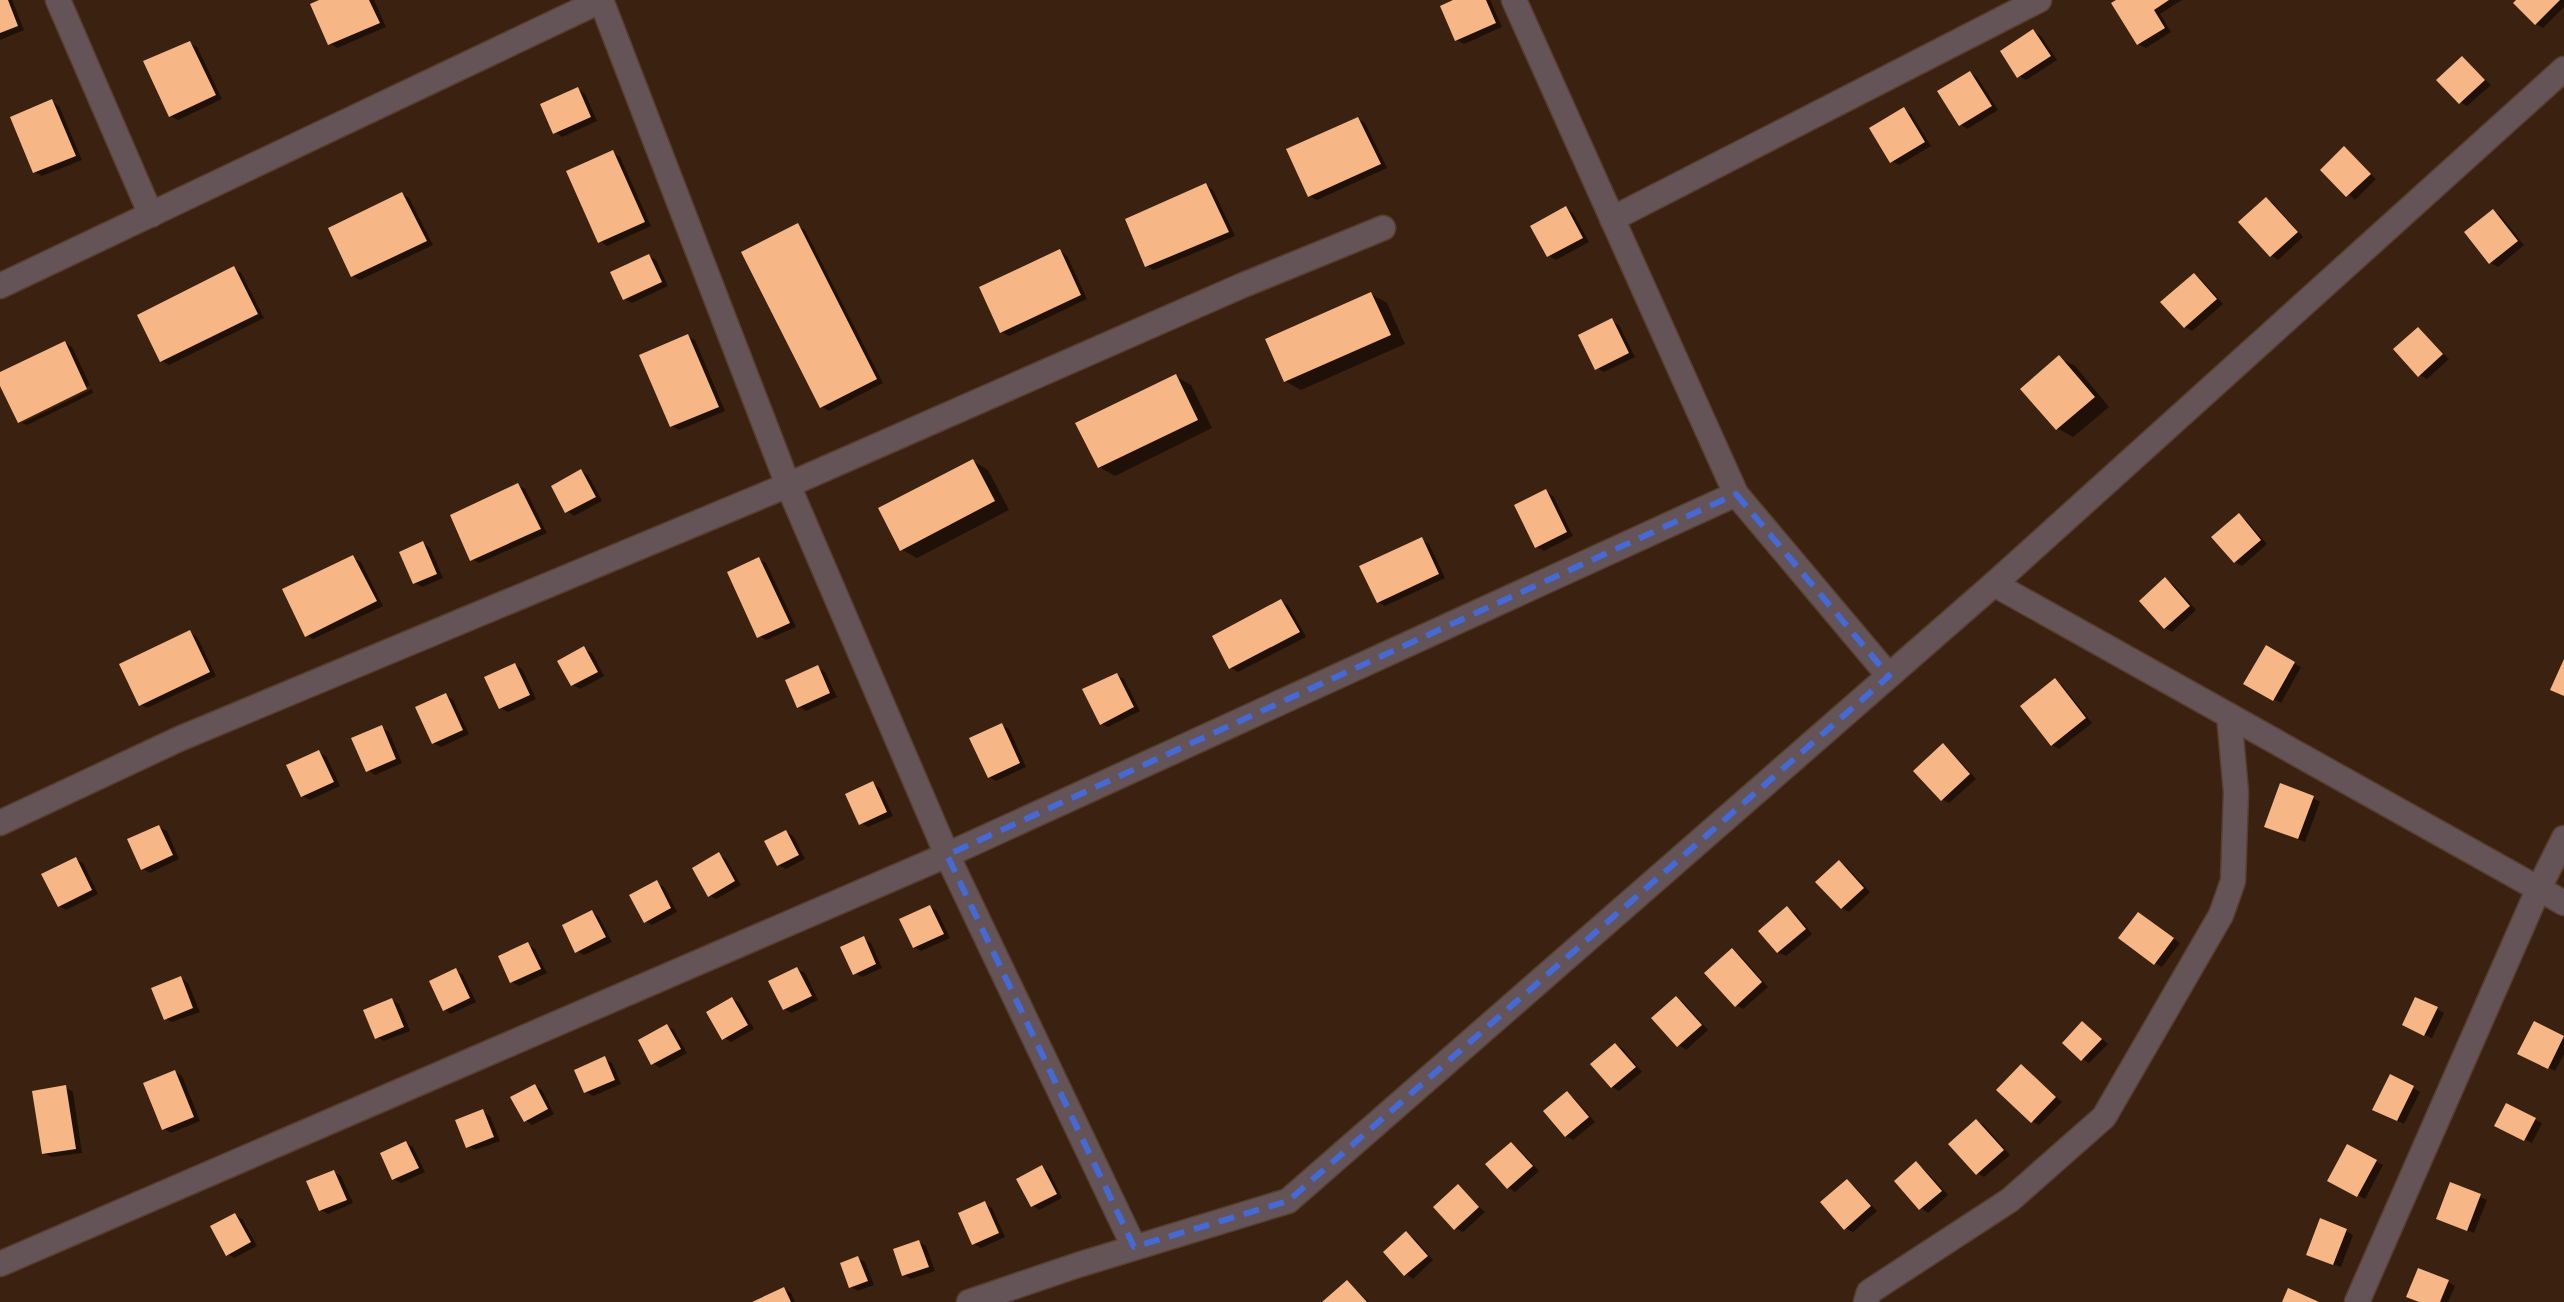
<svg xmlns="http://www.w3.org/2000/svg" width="2564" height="1302" font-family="Roboto,sans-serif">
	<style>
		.shadow { fill: #0007 }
		.building { fill: #f6b686 }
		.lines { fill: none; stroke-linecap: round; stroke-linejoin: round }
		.minor-casing { stroke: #573e2d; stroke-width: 27 }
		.minor { stroke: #645457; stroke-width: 24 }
		.marked { fill: none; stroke: #4569d5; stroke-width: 6; stroke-dasharray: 16 10; stroke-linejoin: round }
	</style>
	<rect width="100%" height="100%" fill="#3b210f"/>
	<path class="shadow" d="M 0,0 L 12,0 L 24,30 L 0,40 Z
		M 324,0 L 374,0 L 386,27 L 337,48 L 330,43 Z
		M 1458,0 L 1490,0 L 1502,27 L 1464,44 L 1457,40 Z
		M 2120,0 L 2182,0 L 2160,14 L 2171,32 L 2146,48 L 2138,44 Z
		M 2519,0 L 2564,0 L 2564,7 L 2543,28 L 2536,24 Z
		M 2033,31 L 2041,36 L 2057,60 L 2026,80 L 2019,76 Z
		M 189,43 L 197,47 L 222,99 L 178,120 L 171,116 Z
		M 2462,58 L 2491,85 L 2467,106 L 2460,102 Z
		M 1970,73 L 1977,77 L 1998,110 L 1967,129 L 1960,124 Z
		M 578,89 L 585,94 L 597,121 L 562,137 L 555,132 Z
		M 52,101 L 59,106 L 82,160 L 42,176 L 35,172 Z
		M 1904,109 L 1911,114 L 1931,146 L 1899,165 L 1892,161 Z
		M 1358,119 L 1365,123 L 1387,168 L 1317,200 L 1309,196 Z
		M 2345,149 L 2376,179 L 2355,200 L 2323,170 Z
		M 612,152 L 620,157 L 651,226 L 607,246 L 600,241 Z
		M 1206,185 L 1213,190 L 1235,236 L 1154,270 L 1147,266 Z
		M 402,194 L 409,198 L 433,245 L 360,280 L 353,276 Z
		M 2266,199 L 2273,203 L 2303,237 L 2278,260 L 2271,255 Z
		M 1566,208 L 1573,213 L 1589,242 L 1556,260 L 1549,256 Z
		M 2493,211 L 2500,215 L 2524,245 L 2498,267 L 2491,263 L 2466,233 Z
		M 798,226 L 805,230 L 883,383 L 829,411 L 822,407 Z
		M 1060,251 L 1067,256 L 1087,299 L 1009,336 L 1002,332 Z
		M 649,256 L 656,260 L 668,286 L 632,303 L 625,299 Z
		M 234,269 L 241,273 L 264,318 L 169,365 L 162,361 Z
		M 2194,275 L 2201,279 L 2223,304 L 2192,331 L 2185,327 Z
		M 1371,294 L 1387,303 L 1405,344 L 1301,390 L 1285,381 Z
		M 1612,321 L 1619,325 L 1635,357 L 1604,372 L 1597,368 Z
		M 2418,329 L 2449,359 L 2427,379 L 2420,375 Z
		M 688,336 L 695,340 L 725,411 L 679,430 L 672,426 Z
		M 65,343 L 72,347 L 90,385 L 19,421 L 0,382 L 0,375 Z
		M 2059,358 L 2075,366 L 2109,407 L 2073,437 L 2057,428 Z
		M 1175,376 L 1191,385 L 1212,428 L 1115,476 L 1099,467 Z
		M 92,389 L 93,393 L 27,425 L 22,423 Z
		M 973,461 L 988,470 L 1009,510 L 917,558 L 901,549 Z
		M 581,471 L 588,475 L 602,501 L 574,516 L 567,511 Z
		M 518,485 L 525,489 L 547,533 L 479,563 L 472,559 Z
		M 1546,492 L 1553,496 L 1573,536 L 1544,551 L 1537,547 Z
		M 2239,516 L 2246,520 L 2267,544 L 2242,566 L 2235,562 Z
		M 1422,540 L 1429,544 L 1445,578 L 1385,606 L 1378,602 Z
		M 423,543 L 430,548 L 443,578 L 422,587 L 415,583 Z
		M 353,558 L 361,562 L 383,606 L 313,639 L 306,635 Z
		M 759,559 L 766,563 L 796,627 L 766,640 L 759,636 Z
		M 2166,580 L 2173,584 L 2196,610 L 2172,632 L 2165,628 Z
		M 1281,601 L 1288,605 L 1306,637 L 1238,672 L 1231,668 Z
		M 189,632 L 197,637 L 216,676 L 147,708 L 140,704 Z
		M 2266,648 L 2301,667 L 2281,703 L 2246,684 Z
		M 584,649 L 592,653 L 604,676 L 580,689 L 573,685 Z
		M 515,665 L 522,669 L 536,699 L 508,712 L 500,708 Z
		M 818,668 L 825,672 L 837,697 L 806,711 L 798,706 Z
		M 1116,675 L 1124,679 L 1140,711 L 1108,727 L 1101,723 Z
		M 2055,681 L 2062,685 L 2092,723 L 2059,749 L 2052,745 Z
		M 446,695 L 453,700 L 469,734 L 441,747 L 433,743 Z
		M 1002,725 L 1009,729 L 1026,767 L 996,781 L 989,777 Z
		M 381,727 L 389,732 L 402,763 L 375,775 L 368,770 Z
		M 1943,746 L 1950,750 L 1976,779 L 1949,803 L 1942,799 Z
		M 319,752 L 326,756 L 340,786 L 310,800 L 302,796 Z
		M 872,783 L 880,788 L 893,816 L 868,827 L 861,823 Z
		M 2313,798 L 2320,802 L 2305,842 L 2273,830 Z
		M 159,827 L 167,831 L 179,859 L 150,873 L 143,869 Z
		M 786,832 L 793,836 L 805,859 L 786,869 L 778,865 Z
		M 719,855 L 726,859 L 741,885 L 716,899 L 709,895 Z
		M 75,859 L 83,863 L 98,894 L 66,910 L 59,906 Z
		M 1839,862 L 1846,866 L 1870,892 L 1849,912 L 1842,908 Z
		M 657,883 L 664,887 L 677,912 L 652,925 L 645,921 Z
		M 930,907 L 937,911 L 950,938 L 921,951 L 914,947 Z
		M 1787,909 L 1795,913 L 1812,934 L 1786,956 L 1778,952 Z
		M 592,912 L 599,917 L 612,942 L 584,955 L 577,951 Z
		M 2145,918 L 2180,943 L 2162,967 L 2155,963 Z
		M 864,939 L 871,943 L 882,968 L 862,977 L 855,973 Z
		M 528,944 L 535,949 L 547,973 L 519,986 L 512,982 Z
		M 1732,950 L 1739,954 L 1768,987 L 1743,1009 L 1736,1005 Z
		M 797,969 L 805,973 L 818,1000 L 792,1013 L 784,1009 Z
		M 456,971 L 463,975 L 476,1002 L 451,1014 L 444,1009 Z
		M 181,978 L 188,983 L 200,1012 L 172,1022 L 165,1018 Z
		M 1676,998 L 1683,1002 L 1708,1030 L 1686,1050 L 1679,1045 Z
		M 732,999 L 739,1003 L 754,1029 L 731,1042 L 724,1038 Z
		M 392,1000 L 399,1004 L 410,1031 L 384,1041 L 376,1037 Z
		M 2437,1009 L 2444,1013 L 2432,1038 L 2411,1029 Z
		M 2083,1023 L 2108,1044 L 2089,1063 L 2082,1059 Z
		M 2535,1024 L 2564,1039 L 2564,1054 L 2555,1071 L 2520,1053 Z
		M 667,1026 L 674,1030 L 687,1053 L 660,1068 L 653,1063 Z
		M 1616,1045 L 1623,1049 L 1642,1072 L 1619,1091 L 1612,1087 Z
		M 605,1059 L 612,1063 L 621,1084 L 593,1096 L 586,1092 Z
		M 2021,1066 L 2062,1102 L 2039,1125 L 2032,1121 Z
		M 175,1072 L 182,1076 L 200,1121 L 171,1133 L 163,1128 Z
		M 535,1086 L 542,1090 L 554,1114 L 532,1125 L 525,1120 Z
		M 65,1087 L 73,1092 L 82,1153 L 51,1157 L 44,1153 Z
		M 2413,1088 L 2420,1092 L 2404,1124 L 2382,1113 Z
		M 1567,1093 L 1574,1098 L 1595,1122 L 1573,1140 L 1566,1136 Z
		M 2507,1105 L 2542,1123 L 2532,1143 L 2497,1125 Z
		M 483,1112 L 490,1116 L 500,1141 L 475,1150 L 467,1146 Z
		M 1976,1121 L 1984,1125 L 2010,1155 L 1984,1177 L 1977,1173 Z
		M 406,1143 L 413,1147 L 425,1172 L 401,1183 L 394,1179 Z
		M 1511,1144 L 1518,1148 L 1539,1171 L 1515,1192 L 1508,1187 Z
		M 2348,1147 L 2383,1165 L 2365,1199 L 2330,1180 Z
		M 1916,1164 L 1923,1168 L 1948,1195 L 1928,1213 L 1921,1208 Z
		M 1042,1168 L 1049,1172 L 1062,1198 L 1039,1210 L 1032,1205 Z
		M 334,1172 L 341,1176 L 353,1203 L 328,1214 L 321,1210 Z
		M 1847,1182 L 1854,1186 L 1877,1211 L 1853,1232 L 1845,1228 Z
		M 2451,1185 L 2487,1200 L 2474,1233 L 2445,1222 Z
		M 1458,1187 L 1485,1212 L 1463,1232 L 1455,1228 Z
		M 984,1203 L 992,1208 L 1005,1237 L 981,1248 L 974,1244 Z
		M 235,1215 L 242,1219 L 257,1246 L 234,1258 L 227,1254 Z
		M 2346,1231 L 2353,1235 L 2341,1267 L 2316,1258 Z
		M 1406,1234 L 1414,1238 L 1433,1260 L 1413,1279 L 1406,1274 Z
		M 919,1242 L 926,1246 L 935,1271 L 911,1279 L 904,1275 Z
		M 858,1258 L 865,1262 L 874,1285 L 858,1291 L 851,1287 Z
		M 1348,1282 L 1369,1302 L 1325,1302 Z
		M 2448,1282 L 2455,1286 L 2448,1302 L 2420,1302 Z
		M 784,1289 L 791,1293 L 795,1302 L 757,1302 Z"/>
	<path class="building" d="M 0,0 L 8,0 L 18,26 L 0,33 Z
		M 319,0 L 369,0 L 380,23 L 328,45 L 310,4 Z
		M 1453,0 L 1486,0 L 1496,23 L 1455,41 L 1440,6 Z
		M 2116,0 L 2169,0 L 2154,10 L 2165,28 L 2137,45 L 2111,3 Z
		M 2516,0 L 2560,0 L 2535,25 L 2513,3 Z
		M 2033,29 L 2051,56 L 2017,78 L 2000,51 Z
		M 190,41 L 216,95 L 169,117 L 143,61 Z
		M 2462,56 L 2485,80 L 2459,104 L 2436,80 Z
		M 1970,71 L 1992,106 L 1959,126 L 1937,91 Z
		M 578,87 L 591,117 L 553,134 L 540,104 Z
		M 52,99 L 76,156 L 33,173 L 10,117 Z
		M 1904,107 L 1925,142 L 1890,163 L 1869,128 Z
		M 1358,117 L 1381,164 L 1308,197 L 1286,149 Z
		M 2344,146 L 2371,174 L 2346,197 L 2320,170 Z
		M 613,150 L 645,222 L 598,243 L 566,171 Z
		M 1206,183 L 1229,232 L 1145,267 L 1125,219 Z
		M 402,192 L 427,241 L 351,277 L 328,228 Z
		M 2266,197 L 2298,232 L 2270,257 L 2238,222 Z
		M 1566,206 L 1583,238 L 1547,257 L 1530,226 Z
		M 2493,209 L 2518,241 L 2489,264 L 2464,232 Z
		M 798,223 L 877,379 L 820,408 L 741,252 Z
		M 1060,249 L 1081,295 L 1000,333 L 979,287 Z
		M 649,254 L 662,282 L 623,300 L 610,272 Z
		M 234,266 L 258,314 L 160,362 L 137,315 Z
		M 2194,273 L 2217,299 L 2184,328 L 2160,302 Z
		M 1371,292 L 1391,335 L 1284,382 L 1265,339 Z
		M 1612,318 L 1629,353 L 1595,370 L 1578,335 Z
		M 2418,327 L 2443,354 L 2418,377 L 2393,349 Z
		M 688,334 L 719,407 L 670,427 L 639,355 Z
		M 65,341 L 87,389 L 18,423 L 0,386 L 0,372 Z
		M 2059,355 L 2095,397 L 2056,430 L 2020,389 Z
		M 1176,374 L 1198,420 L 1098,468 L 1075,423 Z
		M 973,459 L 995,501 L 900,551 L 878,508 Z
		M 581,469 L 596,497 L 565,513 L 551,486 Z
		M 518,483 L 541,529 L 470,561 L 450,515 Z
		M 1546,489 L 1567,532 L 1535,548 L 1514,505 Z
		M 2239,513 L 2261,540 L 2234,563 L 2211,537 Z
		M 1422,537 L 1439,574 L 1377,603 L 1359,566 Z
		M 423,541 L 437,574 L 413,584 L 399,552 Z
		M 353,555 L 377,601 L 305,637 L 282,589 Z
		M 759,557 L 790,623 L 757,638 L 727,572 Z
		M 2165,577 L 2190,606 L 2164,629 L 2139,601 Z
		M 1281,599 L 1300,632 L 1229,669 L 1212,636 Z
		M 190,630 L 210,672 L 139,706 L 119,664 Z
		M 2266,645 L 2295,662 L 2273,701 L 2243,684 Z
		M 584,646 L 598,672 L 571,686 L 557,661 Z
		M 2564,659 L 2564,696 L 2550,690 Z
		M 515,663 L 530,695 L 499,709 L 484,677 Z
		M 818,665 L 830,693 L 797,708 L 785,680 Z
		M 1117,673 L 1134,707 L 1100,725 L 1082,689 Z
		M 2055,678 L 2086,718 L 2051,746 L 2020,706 Z
		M 446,693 L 463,730 L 432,744 L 415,707 Z
		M 1002,723 L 1020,763 L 988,778 L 969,738 Z
		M 382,725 L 396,759 L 366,772 L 351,738 Z
		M 1943,743 L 1970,774 L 1941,801 L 1913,771 Z
		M 319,750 L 334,782 L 301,797 L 286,765 Z
		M 873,781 L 887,812 L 859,825 L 845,794 Z
		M 2280,783 L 2314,796 L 2298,839 L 2264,827 Z
		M 159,825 L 173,855 L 141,870 L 127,839 Z
		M 786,830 L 799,855 L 777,866 L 764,841 Z
		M 719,852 L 735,881 L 708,897 L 692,868 Z
		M 76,857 L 92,890 L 58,907 L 41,874 Z
		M 1839,860 L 1864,888 L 1841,909 L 1815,882 Z
		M 657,880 L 671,908 L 644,923 L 629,895 Z
		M 930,905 L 944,934 L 913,948 L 899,919 Z
		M 1787,906 L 1806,929 L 1777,953 L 1758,931 Z
		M 592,910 L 606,937 L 575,953 L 562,925 Z
		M 2138,912 L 2174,938 L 2154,965 L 2118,938 Z
		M 864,936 L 876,964 L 853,975 L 840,947 Z
		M 528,942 L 541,969 L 510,983 L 498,956 Z
		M 1732,948 L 1762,982 L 1735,1007 L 1704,973 Z
		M 797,967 L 812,996 L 783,1010 L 768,981 Z
		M 456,968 L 470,998 L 443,1011 L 429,981 Z
		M 181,976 L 193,1008 L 164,1020 L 151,988 Z
		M 1676,996 L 1702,1025 L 1677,1047 L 1651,1018 Z
		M 732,997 L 748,1025 L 722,1040 L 706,1012 Z
		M 2415,997 L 2438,1007 L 2424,1036 L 2402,1025 Z
		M 392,998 L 404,1027 L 375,1039 L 363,1010 Z
		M 2082,1021 L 2102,1039 L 2081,1061 L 2062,1043 Z
		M 2534,1021 L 2564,1036 L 2548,1069 L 2517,1054 Z
		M 667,1024 L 681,1049 L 651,1065 L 638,1040 Z
		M 1615,1043 L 1636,1067 L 1611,1088 L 1590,1064 Z
		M 605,1056 L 615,1080 L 584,1093 L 574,1070 Z
		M 2021,1064 L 2056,1097 L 2031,1123 L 1996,1090 Z
		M 175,1070 L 194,1117 L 162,1130 L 143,1083 Z
		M 2390,1074 L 2414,1086 L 2397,1121 L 2372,1110 Z
		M 535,1084 L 548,1109 L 524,1122 L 510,1097 Z
		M 66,1085 L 76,1149 L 42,1154 L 32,1091 Z
		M 1567,1091 L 1589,1117 L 1565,1137 L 1543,1111 Z
		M 2506,1103 L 2536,1118 L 2524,1141 L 2494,1126 Z
		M 483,1109 L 494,1137 L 466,1148 L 455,1120 Z
		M 1976,1119 L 2004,1150 L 1976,1175 L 1948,1144 Z
		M 406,1141 L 419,1168 L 392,1180 L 380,1153 Z
		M 1511,1142 L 1533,1166 L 1507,1189 L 1485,1164 Z
		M 2347,1144 L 2377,1160 L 2357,1197 L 2327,1181 Z
		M 1916,1161 L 1942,1191 L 1919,1210 L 1894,1181 Z
		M 1042,1165 L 1057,1194 L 1031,1207 L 1016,1179 Z
		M 334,1170 L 347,1200 L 319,1211 L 306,1181 Z
		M 1847,1179 L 1871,1206 L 1844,1230 L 1820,1202 Z
		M 2450,1182 L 2481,1194 L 2467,1231 L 2436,1219 Z
		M 1458,1184 L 1479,1207 L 1454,1230 L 1433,1207 Z
		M 985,1201 L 999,1233 L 972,1245 L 958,1213 Z
		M 235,1213 L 251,1242 L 226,1256 L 210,1226 Z
		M 2320,1218 L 2347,1229 L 2333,1265 L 2306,1255 Z
		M 1406,1231 L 1428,1256 L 1404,1276 L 1383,1252 Z
		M 919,1240 L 929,1267 L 902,1276 L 893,1249 Z
		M 858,1256 L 868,1281 L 849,1288 L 840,1263 Z
		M 2418,1268 L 2449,1280 L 2440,1302 L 2419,1302 L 2406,1297 Z
		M 1347,1280 L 1367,1302 L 1322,1302 Z
		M 784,1287 L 791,1302 L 752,1302 Z
		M 2288,1288 L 2319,1302 L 2282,1302 Z"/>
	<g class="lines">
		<defs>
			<path id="minor" d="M 58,0 L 151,215
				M 601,0 L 788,485 L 947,855 L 1134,1247
				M 1514,0 L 1736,494 L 1889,676
				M 1612,219 L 2039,0
				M 0,286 L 602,0
				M 1994,584 L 2564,903
				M 0,823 L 179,739 L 788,485 L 1241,286 L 1383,228
				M 0,1264 L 947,855 L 1736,494
				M 969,1302 L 1078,1265 L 1288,1201 L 1994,584 L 2564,69
				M 1866,1302 L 1869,1292 L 2010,1200 L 2104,1117 L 2221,915 L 2233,881 L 2236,792 L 2229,715
				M 2357,1302 L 2538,890 L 2564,838"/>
		</defs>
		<use href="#minor" class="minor-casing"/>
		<use href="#minor" class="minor"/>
	</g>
	<path class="marked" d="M 1736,494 L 1889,676 L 1288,1201 L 1134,1247 L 947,855 Z"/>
</svg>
